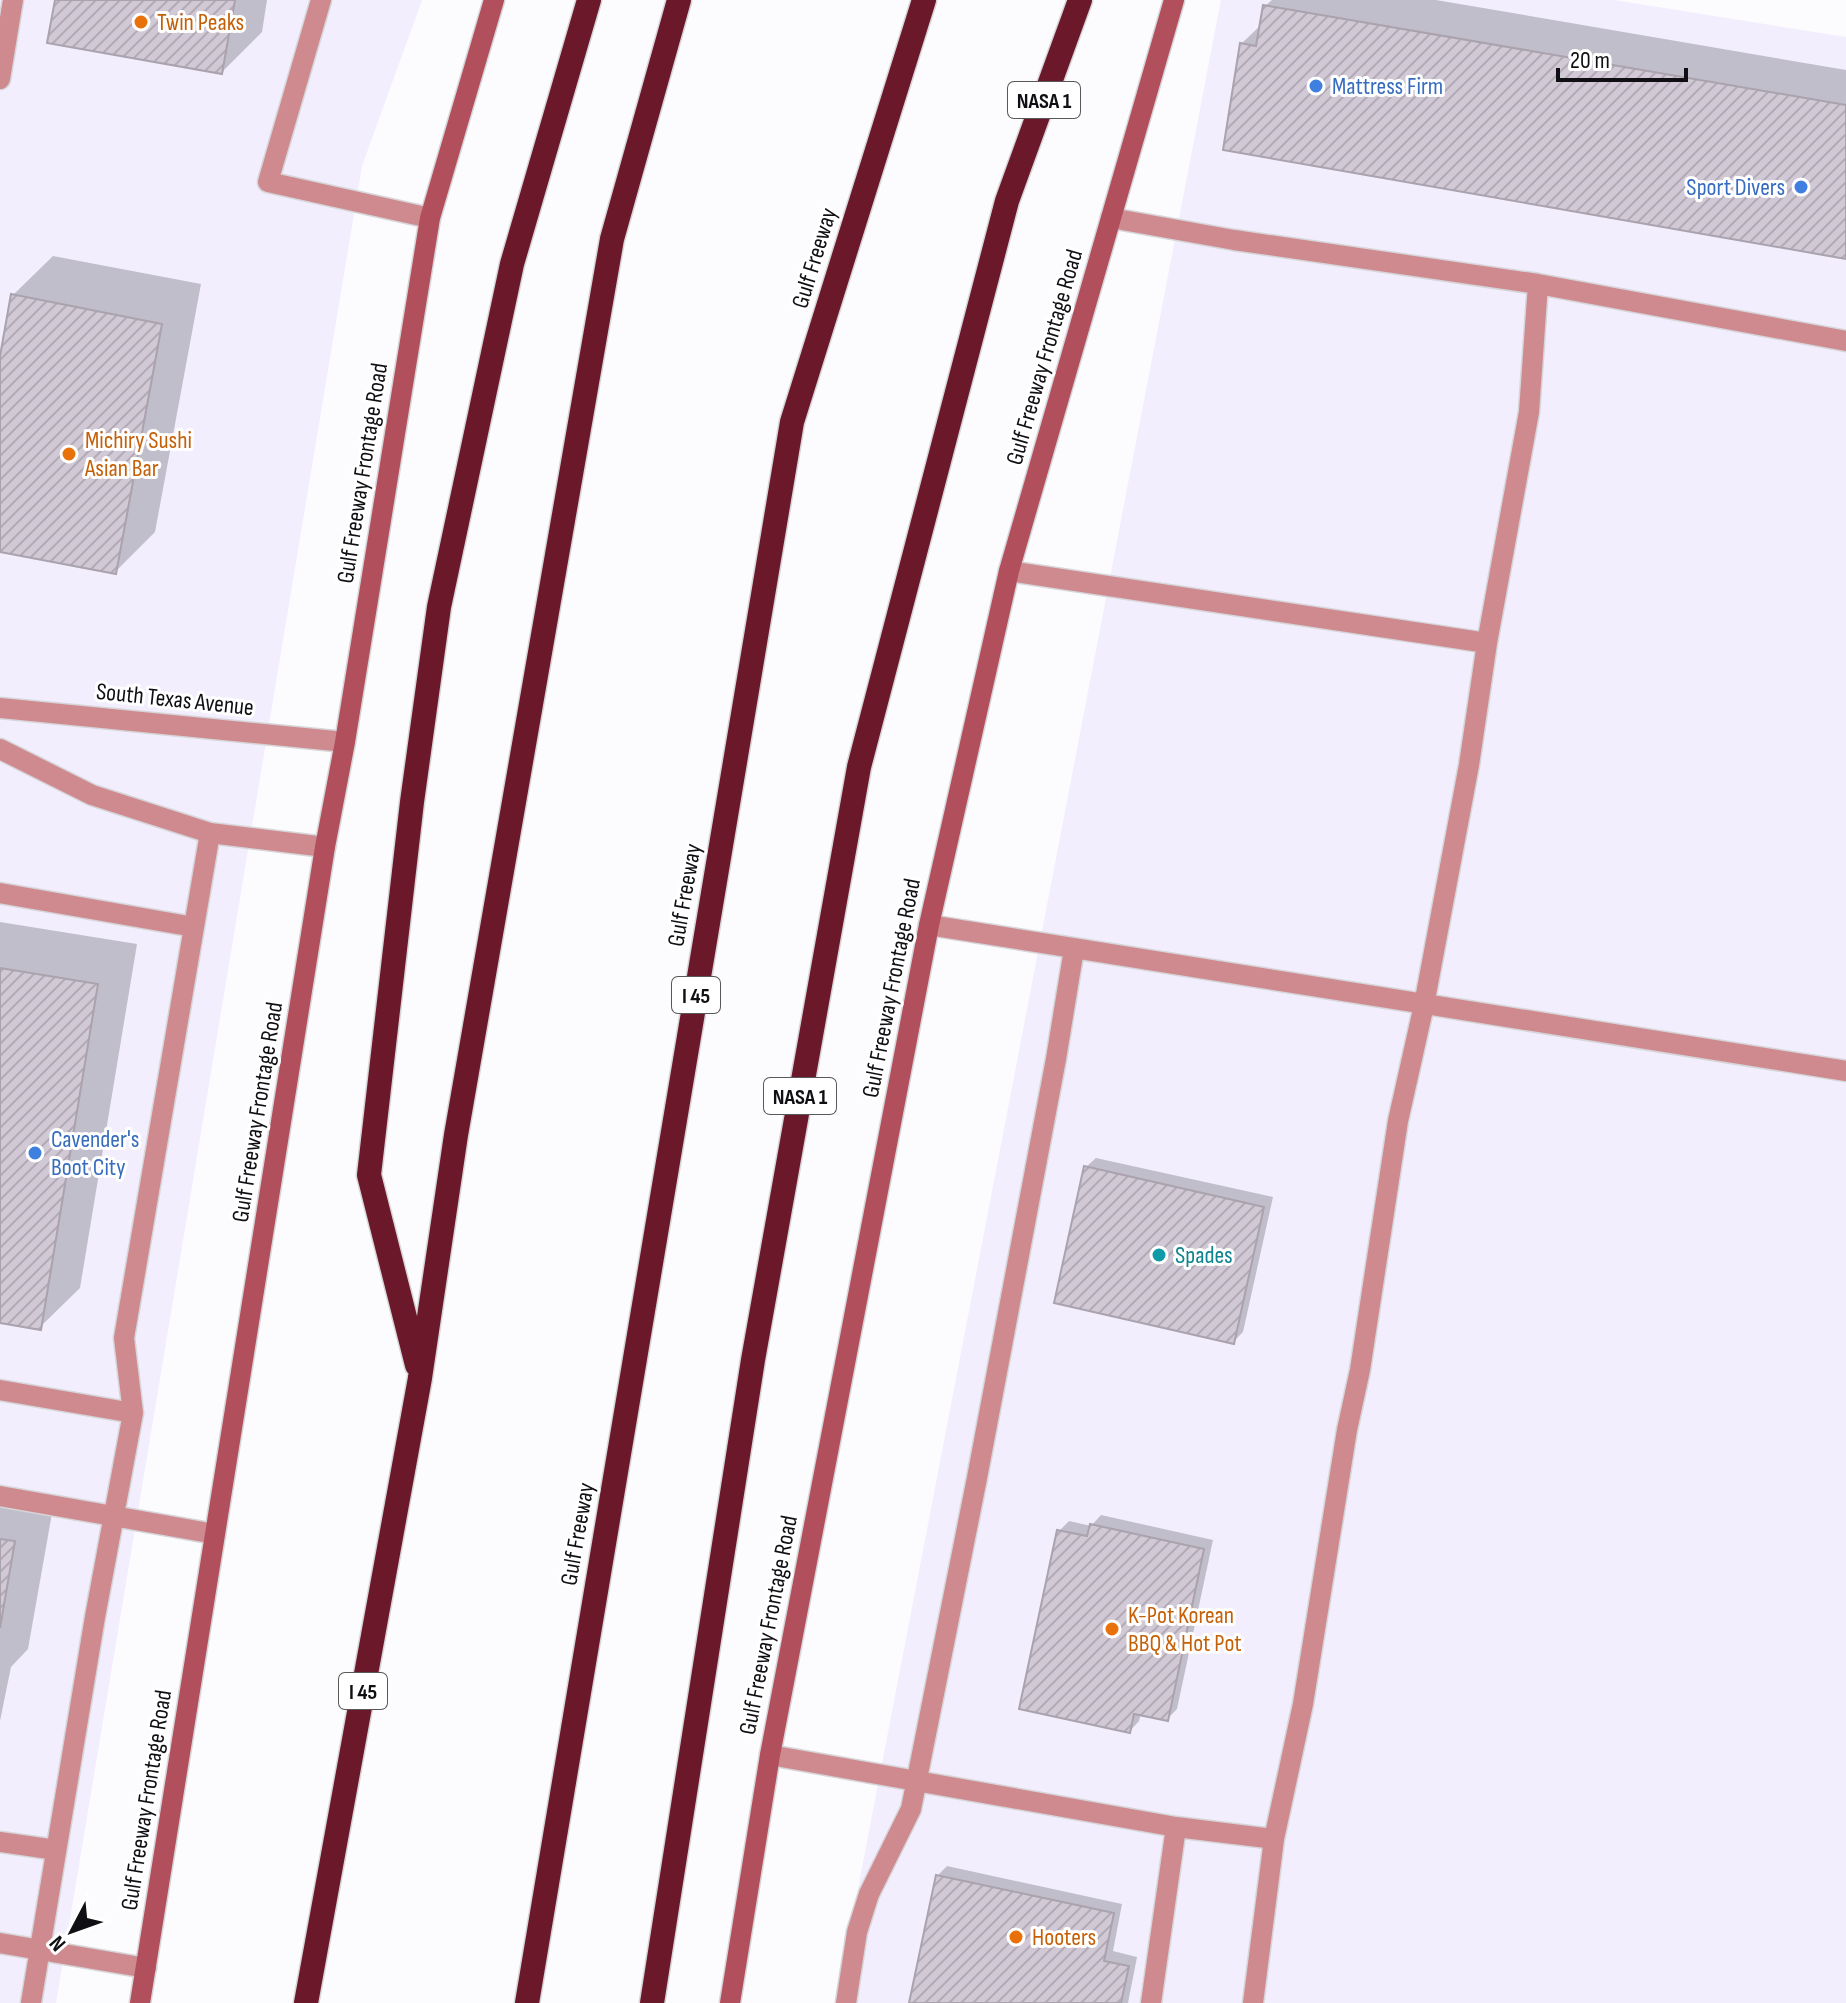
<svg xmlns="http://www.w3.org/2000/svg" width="1846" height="2003" font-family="'Sofia Sans Condensed',sans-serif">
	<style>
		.built { fill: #f2eefe }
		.shadow { fill: #0003 }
		.building { fill: url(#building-hatch); stroke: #aaa2ad; stroke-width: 2 }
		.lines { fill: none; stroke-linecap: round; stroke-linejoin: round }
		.lane-casing { stroke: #d6d5d8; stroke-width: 23 }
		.street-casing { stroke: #d6d5d8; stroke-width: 23 }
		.secondary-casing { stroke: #d6d5d8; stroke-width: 23 }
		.highway-casing { stroke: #d6d5d8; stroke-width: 27 }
		.lane { stroke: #cf8a90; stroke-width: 20 }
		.street { stroke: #cf8a90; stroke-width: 20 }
		.secondary { stroke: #b24f5d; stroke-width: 20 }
		.highway { stroke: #6b192a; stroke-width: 24 }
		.food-dot { fill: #e8710a; stroke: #fff; stroke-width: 3 }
		.shop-dot { fill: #3f7fe0; stroke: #fff; stroke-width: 3 }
		.culture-dot { fill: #0f9aa8; stroke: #fff; stroke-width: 3 }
		.labels { text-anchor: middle; stroke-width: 6; stroke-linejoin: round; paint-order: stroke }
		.shield { fill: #fff; stroke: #58575a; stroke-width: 2 }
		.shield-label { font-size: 22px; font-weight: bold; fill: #100f13 }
		.food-label { font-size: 24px; fill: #c56008; stroke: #fff; text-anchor: start }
		.shop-label { font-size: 24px; fill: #366cbe; stroke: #fff; text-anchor: start }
		.street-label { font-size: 24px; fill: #100f13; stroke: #fff }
		.culture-label { font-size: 24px; fill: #0d838f; stroke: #fff; text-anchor: start }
	</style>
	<defs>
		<pattern id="building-hatch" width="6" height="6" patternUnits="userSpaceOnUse" patternTransform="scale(2)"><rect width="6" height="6" fill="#d1c9d5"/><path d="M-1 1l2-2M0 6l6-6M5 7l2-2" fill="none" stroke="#b2abb6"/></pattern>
	</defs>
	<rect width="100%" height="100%" fill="#fcfbfe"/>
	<path class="built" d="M 0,0 L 422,0 L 362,166 L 56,2003 L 0,2003 Z
		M 1221,0 L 1614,0 L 1846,37 L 1846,2003 L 836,2003 Z"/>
	<path class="shadow" d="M 57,0 L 267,0 L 262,32 L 222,72 Z
		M 1272,0 L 1436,0 L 1846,70 L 1846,257 L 1241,44 L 1262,24 L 1265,6 Z
		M 53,256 L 201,284 L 155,532 L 115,572 L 0,550 L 0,367 L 13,295 Z
		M 0,922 L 137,944 L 80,1288 L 40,1327 L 0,1321 Z
		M 1096,1158 L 1273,1197 L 1243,1332 L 1233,1342 L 1086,1167 Z
		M 0,1493 L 54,1502 L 28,1649 L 11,1667 L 0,1721 Z
		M 1101,1515 L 1213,1540 L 1177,1709 L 1167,1719 L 1141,1713 L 1139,1721 L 1130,1731 L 1059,1531 L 1069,1521 L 1091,1526 Z
		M 947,1866 L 1122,1904 L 1113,1951 L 1137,1957 L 1128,2003 L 911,2003 L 937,1876 Z"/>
	<path class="building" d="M 55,0 L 235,0 L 222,74 L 47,43 Z
		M 1263,5 L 1846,105 L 1846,259 L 1223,150 L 1240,43 L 1256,46 Z
		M 11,294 L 162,324 L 116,574 L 0,552 L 0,356 Z
		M 0,968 L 98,984 L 41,1330 L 0,1323 Z
		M 1084,1166 L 1264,1207 L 1234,1344 L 1054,1303 Z
		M 1090,1524 L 1204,1549 L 1168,1721 L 1134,1714 L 1130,1733 L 1019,1709 L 1057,1530 L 1087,1536 Z
		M 0,1539 L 15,1541 L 0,1628 Z
		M 936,1875 L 1114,1913 L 1104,1961 L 1129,1966 L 1121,2003 L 909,2003 Z"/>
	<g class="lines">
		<defs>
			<path id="lane" d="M 321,0 L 268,182 L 430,218
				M 0,79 L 13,0
				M 1111,218 L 1234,240 L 1538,284 L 1846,341
				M 1009,571 L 1487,643
				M 0,893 L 194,927
				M 929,925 L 1846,1071
				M 0,1390 L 133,1413
				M 0,1496 L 215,1534
				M 770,1755 L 1176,1827 L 1274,1839
				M 0,1842 L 56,1850
				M 0,1943 L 146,1968
				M 31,2003 L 95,1617 L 133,1413 L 124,1338 L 210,833
				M 846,2003 L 857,1932 L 869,1894 L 911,1809 L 977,1478 L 1056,1059 L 1074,949
				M 1151,2003 L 1176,1827
				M 1253,2003 L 1274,1839 L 1303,1704 L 1347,1430 L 1360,1370 L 1398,1121 L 1424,1005 L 1469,765 L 1487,643 L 1529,412 L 1538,284"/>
			<path id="street" d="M 0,708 L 345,742
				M 0,749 L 92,795 L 210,833 L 325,847"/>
			<path id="secondary" d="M 140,2003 L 325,847 L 345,742 L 430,218 L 494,0
				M 730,2003 L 770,1755 L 929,925 L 1009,571 L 1174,0"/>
			<path id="highway" d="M 417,1365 L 369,1175 L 412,802 L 439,607 L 512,264 L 589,0
				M 306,2003 L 420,1378 L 456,1135 L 612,239 L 679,0
				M 527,2003 L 792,422 L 924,0
				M 652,2003 L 753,1360 L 859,767 L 1007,201 L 1080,0"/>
		</defs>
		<use href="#lane" class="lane-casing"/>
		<use href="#street" class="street-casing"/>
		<use href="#secondary" class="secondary-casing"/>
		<use href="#highway" class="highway-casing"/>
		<use href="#lane" class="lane"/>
		<use href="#street" class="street"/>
		<use href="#secondary" class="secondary"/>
		<use href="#highway" class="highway"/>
	</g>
	<g class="food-dot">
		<circle cx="141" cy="22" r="8"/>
		<circle cx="69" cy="454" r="8"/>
		<circle cx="1112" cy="1629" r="8"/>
		<circle cx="1016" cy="1937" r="8"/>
	</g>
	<g class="shop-dot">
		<circle cx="1316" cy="86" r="8"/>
		<circle cx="1801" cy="187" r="8"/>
		<circle cx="35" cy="1153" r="8"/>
	</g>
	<circle class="culture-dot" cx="1159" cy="1255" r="8"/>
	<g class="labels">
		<g class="shield">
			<rect x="1008" y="82" width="72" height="36" rx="6"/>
			<rect x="672" y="977" width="48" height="36" rx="6"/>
			<rect x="764" y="1078" width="72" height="36" rx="6"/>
			<rect x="339" y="1673" width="48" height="36" rx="6"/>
		</g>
		<g class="shield-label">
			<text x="1044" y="108">NASA 1</text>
			<text x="696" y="1003">I 45</text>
			<text x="800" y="1104">NASA 1</text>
			<text x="363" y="1699">I 45</text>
		</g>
		<g class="food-label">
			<text x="157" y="30">Twin Peaks</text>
			<text x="85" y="448">Michiry Sushi<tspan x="85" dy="28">Asian Bar</tspan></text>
			<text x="1128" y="1623">K-Pot Korean<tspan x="1128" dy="28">BBQ &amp; Hot Pot</tspan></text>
			<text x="1032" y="1945">Hooters</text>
		</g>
		<g class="shop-label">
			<text x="1332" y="94">Mattress Firm</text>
			<text x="1785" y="195" text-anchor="end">Sport Divers</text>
			<text x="51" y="1147">Cavender's<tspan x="51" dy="28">Boot City</tspan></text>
		</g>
		<g class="street-label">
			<text transform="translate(814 258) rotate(-73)" y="8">Gulf Freeway</text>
			<text transform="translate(1044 357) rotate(-74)" y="8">Gulf Freeway Frontage Road</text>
			<text transform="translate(362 473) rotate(-81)" y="8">Gulf Freeway Frontage Road</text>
			<text transform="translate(175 699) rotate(6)" y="8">South Texas Avenue</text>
			<text transform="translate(684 895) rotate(-80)" y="8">Gulf Freeway</text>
			<text transform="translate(891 988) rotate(-79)" y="8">Gulf Freeway Frontage Road</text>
			<text transform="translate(257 1112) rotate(-81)" y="8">Gulf Freeway Frontage Road</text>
			<text transform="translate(577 1534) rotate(-80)" y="8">Gulf Freeway</text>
			<text transform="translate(768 1625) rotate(-79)" y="8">Gulf Freeway Frontage Road</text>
			<text transform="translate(146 1800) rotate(-81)" y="8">Gulf Freeway Frontage Road</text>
		</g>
		<g class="culture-label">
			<text x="1175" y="1263">Spades</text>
		</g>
	</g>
	<g transform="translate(72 1931) rotate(229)" stroke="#ffffff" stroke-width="6" paint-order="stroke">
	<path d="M0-6L14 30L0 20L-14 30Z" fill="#100f13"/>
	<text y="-12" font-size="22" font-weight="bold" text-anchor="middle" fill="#100f13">N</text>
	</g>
	<path d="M1558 68v12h128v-12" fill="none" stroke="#100f13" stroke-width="4"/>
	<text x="1570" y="68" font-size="24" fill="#100f13" stroke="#ffffff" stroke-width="6" paint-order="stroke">20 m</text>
</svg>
